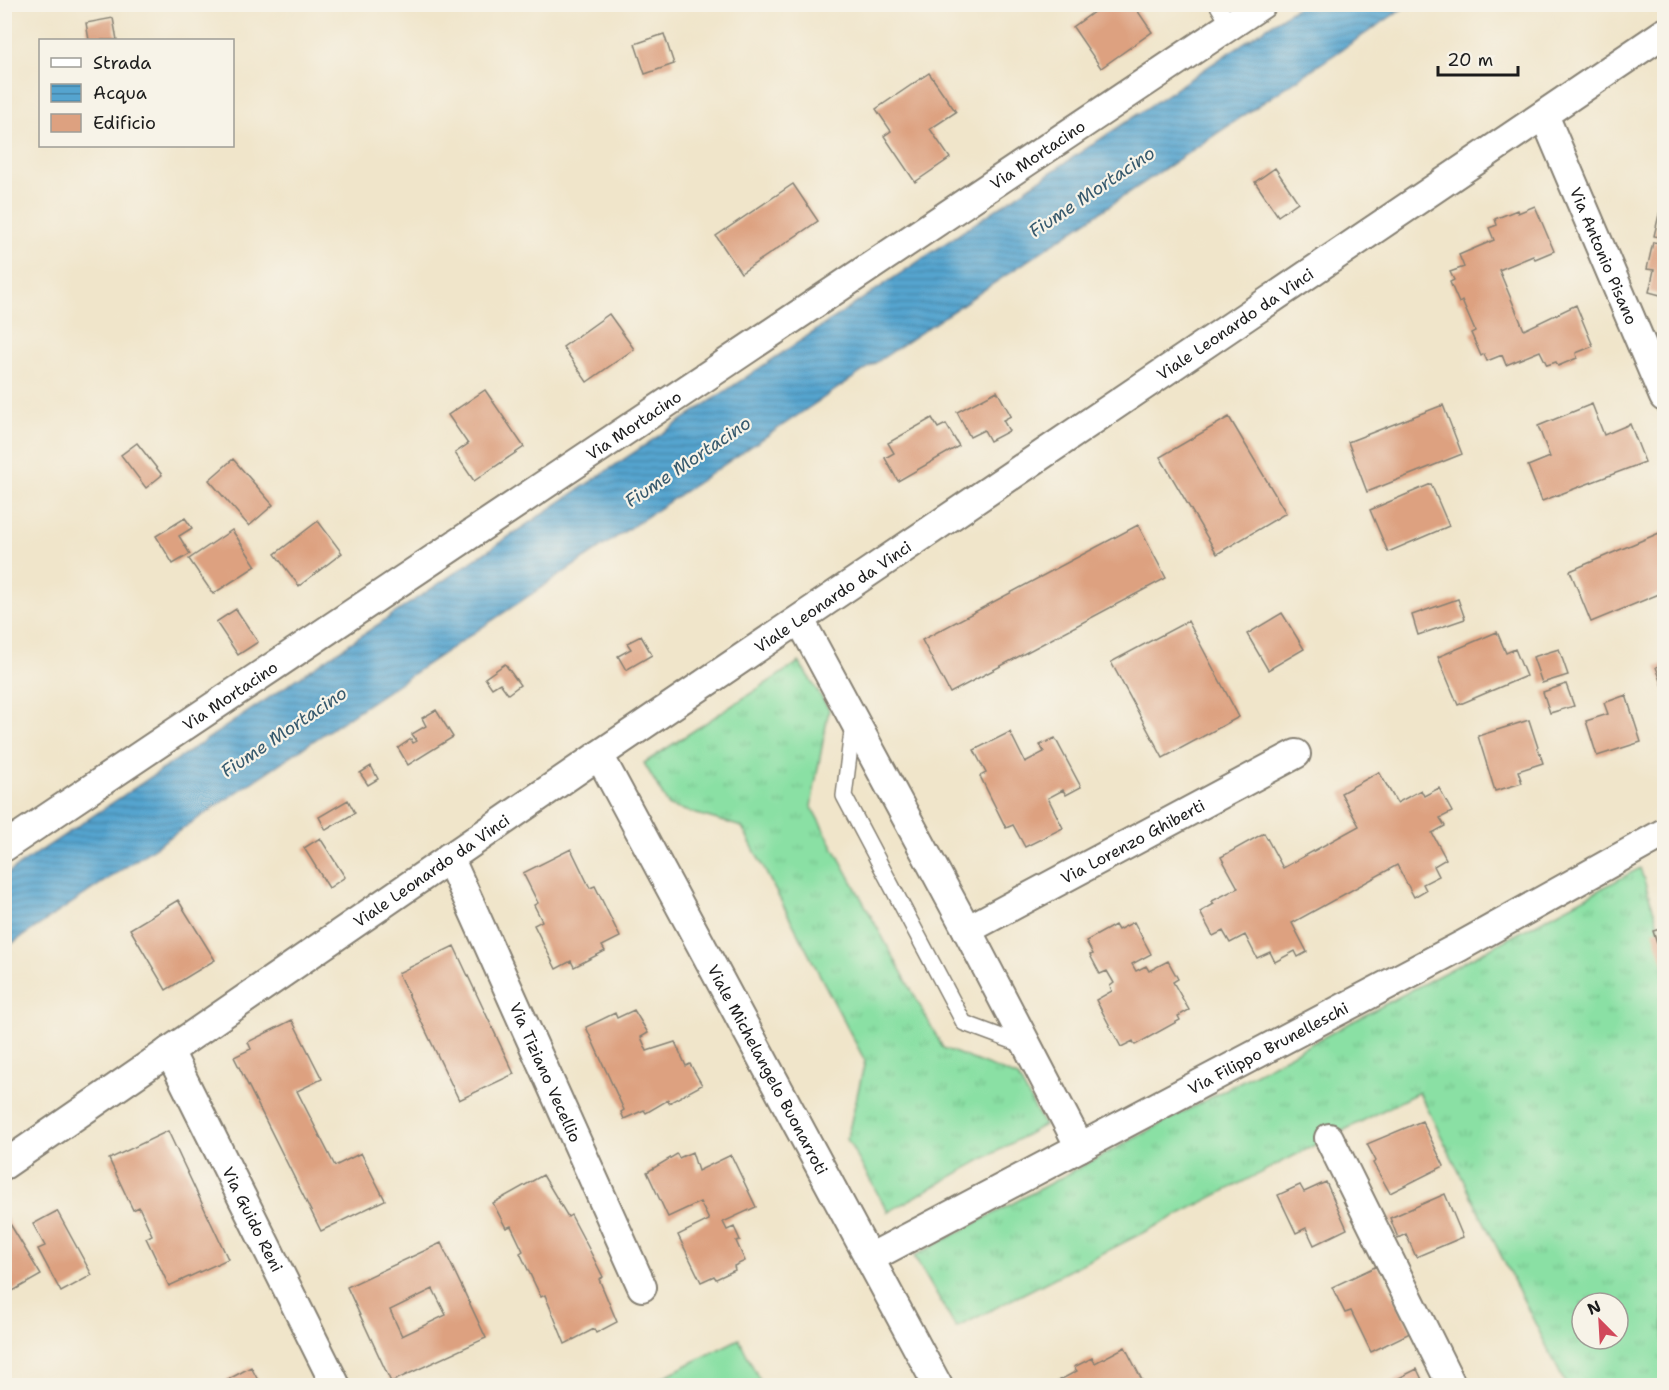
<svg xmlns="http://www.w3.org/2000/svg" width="1669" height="1390" font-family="'Shantell Sans',sans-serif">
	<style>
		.grass { fill: url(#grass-tufts); stroke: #537e60; stroke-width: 1.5; fill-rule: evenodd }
		.green { fill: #8ae0a4; stroke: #537e60; stroke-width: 1.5 }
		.water { fill: url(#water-rules); stroke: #386076; stroke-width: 1.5 }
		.building { fill: #dda180; fill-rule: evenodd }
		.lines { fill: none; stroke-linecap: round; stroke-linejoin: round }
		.service-casing { stroke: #868073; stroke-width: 18 }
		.minor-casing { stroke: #868073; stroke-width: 32 }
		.service { stroke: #fff; stroke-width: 15 }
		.minor { stroke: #fff; stroke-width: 28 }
		.labels { text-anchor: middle; stroke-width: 4.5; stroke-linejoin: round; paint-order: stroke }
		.street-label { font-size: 16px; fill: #1c1c1c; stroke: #f7f3e8 }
		.water-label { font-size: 18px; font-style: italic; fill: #36596d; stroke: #f7f3e8 }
	</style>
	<defs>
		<pattern id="grass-tufts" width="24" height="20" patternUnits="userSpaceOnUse" patternTransform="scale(1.5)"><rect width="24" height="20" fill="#8ae0a4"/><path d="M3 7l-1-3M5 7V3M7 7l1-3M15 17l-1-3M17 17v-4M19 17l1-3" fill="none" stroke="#76c08d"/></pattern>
		<pattern id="water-rules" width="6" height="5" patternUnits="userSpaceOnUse" patternTransform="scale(1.5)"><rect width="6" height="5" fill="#55a4cf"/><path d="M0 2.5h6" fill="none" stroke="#4685a7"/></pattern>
	</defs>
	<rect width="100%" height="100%" fill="#f7f3e8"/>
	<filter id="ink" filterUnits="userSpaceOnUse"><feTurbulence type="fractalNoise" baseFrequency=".0167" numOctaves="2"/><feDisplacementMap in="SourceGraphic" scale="12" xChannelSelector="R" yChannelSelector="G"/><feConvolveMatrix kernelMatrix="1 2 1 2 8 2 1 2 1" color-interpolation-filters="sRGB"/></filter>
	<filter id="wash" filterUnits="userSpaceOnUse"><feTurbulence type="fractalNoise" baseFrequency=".008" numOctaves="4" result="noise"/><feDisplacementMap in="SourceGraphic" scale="24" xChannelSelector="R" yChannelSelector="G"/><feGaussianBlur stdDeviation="1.35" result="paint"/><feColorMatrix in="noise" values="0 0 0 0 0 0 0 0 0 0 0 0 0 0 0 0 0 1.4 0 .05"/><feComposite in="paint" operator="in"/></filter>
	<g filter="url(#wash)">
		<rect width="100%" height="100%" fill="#f0e5ca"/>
		<path class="grass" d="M 799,662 L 829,709 L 811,806 L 943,1048 L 1018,1077 L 1044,1125 L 888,1212 L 847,1139 L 865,1061 L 742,827 L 669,806 L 644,763 Z
			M 1640,868 L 1664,942 L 1664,1385 L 1566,1385 L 1419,1092 L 956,1328 L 914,1256 ZM 1582,1303 L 1618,1303 L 1618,1339 L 1582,1339 Z"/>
		<path class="green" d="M 739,1339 L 762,1385 L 647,1385 Z"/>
		<path class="water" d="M 1300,5 L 1408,5 L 5,948 L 5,875 Z"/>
		<g id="blocks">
			<path class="building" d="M 1105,4 L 1133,4 L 1152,32 L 1101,68 L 1073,27 Z
				M 113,18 L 117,40 L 89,40 L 86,23 Z
				M 664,34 L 674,64 L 645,74 L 635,44 Z
				M 929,73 L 956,112 L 930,129 L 950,158 L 915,182 L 884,136 L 891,131 L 876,109 Z
				M 1275,168 L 1298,202 L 1278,216 L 1255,182 Z
				M 793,184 L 818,221 L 741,273 L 716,236 Z
				M 1535,206 L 1554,251 L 1535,259 L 1533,256 L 1499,270 L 1524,330 L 1576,305 L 1593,346 L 1576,353 L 1577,358 L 1558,366 L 1556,362 L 1547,365 L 1540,351 L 1506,365 L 1502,355 L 1487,361 L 1484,354 L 1481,356 L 1471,333 L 1475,331 L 1462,301 L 1459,303 L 1450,282 L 1454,280 L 1450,272 L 1464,267 L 1459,255 L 1494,240 L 1489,228 L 1497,225 L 1495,219 L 1517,210 L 1518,213 Z
				M 1661,206 L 1664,207 L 1664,238 L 1654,236 Z
				M 1653,242 L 1664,244 L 1664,296 L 1649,292 L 1654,270 L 1647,269 Z
				M 609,314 L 634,349 L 587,382 L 563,347 Z
				M 485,390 L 524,447 L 474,481 L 455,453 L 468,444 L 448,415 Z
				M 997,391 L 1011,416 L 1003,420 L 1009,431 L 990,441 L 984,430 L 970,437 L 957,412 Z
				M 1592,404 L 1604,435 L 1630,424 L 1645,462 L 1542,501 L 1528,466 L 1550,457 L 1538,426 Z
				M 1443,405 L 1462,454 L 1367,492 L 1348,442 Z
				M 1229,417 L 1286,513 L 1217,554 L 1160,457 Z
				M 932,418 L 938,428 L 946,424 L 959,446 L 898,481 L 885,458 L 894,453 L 888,443 Z
				M 137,443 L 162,475 L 146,488 L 121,455 Z
				M 233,459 L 273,505 L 249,526 L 209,480 Z
				M 1431,484 L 1449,526 L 1388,552 L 1370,510 Z
				M 185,518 L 192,528 L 179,536 L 190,554 L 173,564 L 156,536 Z
				M 318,521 L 342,553 L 299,586 L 275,554 Z
				M 1138,525 L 1166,578 L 950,693 L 922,640 Z
				M 232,530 L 256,566 L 213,594 L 189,559 Z
				M 1664,531 L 1664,592 L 1591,622 L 1570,571 Z
				M 1458,599 L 1465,619 L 1418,635 L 1412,615 Z
				M 236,609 L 258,642 L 238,655 L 216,622 Z
				M 1282,613 L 1304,649 L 1268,670 L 1247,634 Z
				M 1188,621 L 1239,717 L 1163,758 L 1111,662 Z
				M 1497,632 L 1506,653 L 1515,649 L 1526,676 L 1458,705 L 1438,657 Z
				M 641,636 L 652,655 L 626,670 L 618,656 L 631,649 L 627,643 Z
				M 1559,649 L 1568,675 L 1542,683 L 1533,657 Z
				M 505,664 L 520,685 L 508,694 L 500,683 L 492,688 L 485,678 Z
				M 1664,664 L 1664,689 L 1656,667 Z
				M 1566,684 L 1574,706 L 1550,713 L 1543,692 Z
				M 1626,695 L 1641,742 L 1597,756 L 1586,721 L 1608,714 L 1604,703 Z
				M 436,710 L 453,737 L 408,765 L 398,748 L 411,739 L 413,743 L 417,741 L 412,734 L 426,726 L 422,718 Z
				M 1529,720 L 1543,763 L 1518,771 L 1522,783 L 1495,791 L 1478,736 Z
				M 1010,732 L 1025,762 L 1044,752 L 1040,745 L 1055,738 L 1081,787 L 1066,795 L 1063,790 L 1048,798 L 1063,828 L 1025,847 L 1013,825 L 1006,828 L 980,776 L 986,773 L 974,750 Z
				M 371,766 L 378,779 L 368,785 L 360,773 Z
				M 1379,772 L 1397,803 L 1421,790 L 1424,796 L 1439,788 L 1452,812 L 1440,818 L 1445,826 L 1432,833 L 1446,859 L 1434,866 L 1439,876 L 1423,884 L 1426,890 L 1414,897 L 1397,865 L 1292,923 L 1307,952 L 1298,957 L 1295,951 L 1275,962 L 1270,952 L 1257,958 L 1245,935 L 1230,943 L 1223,931 L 1213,936 L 1200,912 L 1214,904 L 1212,901 L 1238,888 L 1221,857 L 1264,833 L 1283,868 L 1359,826 L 1341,793 Z
				M 348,800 L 355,813 L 326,830 L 319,817 Z
				M 320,838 L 345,877 L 329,888 L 304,848 Z
				M 571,849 L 590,888 L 595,886 L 620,937 L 602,946 L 605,951 L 574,967 L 571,961 L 556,969 L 534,925 L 542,921 L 534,905 L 538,903 L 523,873 Z
				M 178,900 L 215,960 L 166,990 L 130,929 Z
				M 1134,922 L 1151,954 L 1132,964 L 1136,971 L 1146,966 L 1149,971 L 1168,961 L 1178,979 L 1173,982 L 1189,1010 L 1178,1016 L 1180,1020 L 1135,1045 L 1133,1041 L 1121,1047 L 1096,1000 L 1112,991 L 1110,986 L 1114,983 L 1107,971 L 1100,974 L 1090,955 L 1093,954 L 1086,941 L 1115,925 L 1118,930 Z
				M 1664,928 L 1664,966 L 1653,931 Z
				M 454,946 L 514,1074 L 459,1100 L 398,973 Z
				M 634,1010 L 648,1033 L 641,1037 L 647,1051 L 675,1042 L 686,1066 L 690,1064 L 702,1085 L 669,1103 L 668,1100 L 646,1113 L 644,1110 L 624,1119 L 621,1112 L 624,1110 L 586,1027 L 615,1013 L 617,1018 Z
				M 292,1020 L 322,1079 L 297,1091 L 335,1166 L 361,1153 L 385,1200 L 321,1231 L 234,1057 L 251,1049 L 248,1042 Z
				M 1422,1121 L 1444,1166 L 1390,1193 L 1373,1163 L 1376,1161 L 1367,1144 Z
				M 168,1131 L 228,1259 L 169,1286 L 146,1238 L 152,1235 L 139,1207 L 133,1210 L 109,1159 Z
				M 692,1152 L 698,1171 L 731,1155 L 756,1207 L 723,1222 L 727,1230 L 734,1227 L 740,1240 L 736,1241 L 745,1261 L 734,1266 L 735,1270 L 716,1279 L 714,1276 L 701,1282 L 678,1235 L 709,1220 L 700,1202 L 668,1217 L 647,1172 L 677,1154 L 679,1158 Z
				M 543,1175 L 568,1217 L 571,1215 L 588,1247 L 603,1277 L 599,1279 L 617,1322 L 596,1333 L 594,1329 L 565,1344 L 545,1295 L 541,1297 L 520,1253 L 523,1251 L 511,1226 L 506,1228 L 493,1203 Z
				M 1326,1182 L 1347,1229 L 1314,1245 L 1306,1228 L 1296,1233 L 1278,1195 L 1300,1185 L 1304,1192 Z
				M 1445,1194 L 1463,1237 L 1416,1257 L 1406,1234 L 1398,1238 L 1390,1218 Z
				M 57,1211 L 92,1275 L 61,1292 L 38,1249 L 45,1246 L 33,1224 Z
				M 4,1214 L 41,1275 L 4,1296 Z
				M 441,1243 L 486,1338 L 391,1382 L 347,1287 ZM 433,1289 L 446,1315 L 402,1336 L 390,1310 Z
				M 1377,1266 L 1412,1332 L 1371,1352 L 1351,1311 L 1345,1313 L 1332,1287 Z
				M 1125,1347 L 1145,1386 L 1060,1386 L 1058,1381 L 1077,1371 L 1074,1367 L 1092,1358 L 1095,1363 Z
				M 251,1367 L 261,1386 L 216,1386 Z
				M 1417,1369 L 1425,1386 L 1383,1386 Z"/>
		</g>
	</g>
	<g filter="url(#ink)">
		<use href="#blocks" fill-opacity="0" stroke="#868073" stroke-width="1.5"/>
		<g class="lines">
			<defs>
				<path id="service" d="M 1217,4 L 1230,26
					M 853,723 L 844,796 L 964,1023 L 1026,1046"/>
				<g id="minor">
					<path id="s1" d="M 1544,115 L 1664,397"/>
					<path d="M 800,620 L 967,930 L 1080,1147"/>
					<path id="s2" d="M 599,755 L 938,1386"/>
					<path id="s3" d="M 4,847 L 1262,4"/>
					<path id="s4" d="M 449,857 L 642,1287"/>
					<path id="s5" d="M 967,930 L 1296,754"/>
					<path id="s6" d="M 169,1051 L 336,1386"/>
					<path d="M 1329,1138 L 1452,1386"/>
					<path id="s7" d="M 4,1165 L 599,755 L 1664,33"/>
					<path id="s8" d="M 870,1258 L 1461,946 L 1664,833"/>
				</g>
			</defs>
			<use href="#service" class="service-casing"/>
			<use href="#minor" class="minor-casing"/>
			<use href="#service" class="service"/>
			<use href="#minor" class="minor"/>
		</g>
	</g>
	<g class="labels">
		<g class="street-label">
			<text dy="6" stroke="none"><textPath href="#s3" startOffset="1244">Via Mortacino</textPath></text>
			<text dy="6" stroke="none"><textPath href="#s1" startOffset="153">Via Antonio Pisano</textPath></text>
			<text dy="6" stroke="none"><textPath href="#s7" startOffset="1491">Viale Leonardo da Vinci</textPath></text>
			<text dy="6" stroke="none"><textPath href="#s3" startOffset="758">Via Mortacino</textPath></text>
			<text dy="6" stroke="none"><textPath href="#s7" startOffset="1005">Viale Leonardo da Vinci</textPath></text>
			<text dy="6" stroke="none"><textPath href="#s3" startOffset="272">Via Mortacino</textPath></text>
			<text dy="6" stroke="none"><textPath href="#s5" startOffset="188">Via Lorenzo Ghiberti</textPath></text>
			<text dy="6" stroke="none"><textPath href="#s7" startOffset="519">Viale Leonardo da Vinci</textPath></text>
			<text dy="6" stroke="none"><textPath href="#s8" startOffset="450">Via Filippo Brunelleschi</textPath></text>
			<text dy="6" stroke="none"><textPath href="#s2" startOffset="357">Viale Michelangelo Buonarroti</textPath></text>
			<text dy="6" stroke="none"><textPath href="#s4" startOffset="236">Via Tiziano Vecellio</textPath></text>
			<text dy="6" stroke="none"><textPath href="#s6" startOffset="188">Via Guido Reni</textPath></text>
		</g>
		<g class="water-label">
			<text transform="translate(1092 192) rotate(-34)" y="6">Fiume Mortacino</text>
			<text transform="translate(688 462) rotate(-34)" y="6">Fiume Mortacino</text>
			<text transform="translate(284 732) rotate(-34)" y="6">Fiume Mortacino</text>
		</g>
	</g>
	<rect width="1669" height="1390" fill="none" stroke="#f7f3e8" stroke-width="24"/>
	<rect x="39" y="39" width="195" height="108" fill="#f7f3e8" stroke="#9f9d96" stroke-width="1.5"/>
	<rect x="51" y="58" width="30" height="9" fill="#ffffff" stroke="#9f9d96" stroke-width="1.5"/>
	<text x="93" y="69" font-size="18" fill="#1c1c1c">Strada</text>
	<rect x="51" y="84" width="30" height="18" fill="url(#water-rules)" stroke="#9f9d96" stroke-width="1.5"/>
	<text x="93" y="99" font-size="18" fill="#1c1c1c">Acqua</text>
	<rect x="51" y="114" width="30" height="18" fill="#dda180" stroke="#9f9d96" stroke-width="1.5"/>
	<text x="93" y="129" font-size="18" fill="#1c1c1c">Edificio</text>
	<g transform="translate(1600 1321) rotate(336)"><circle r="28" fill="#f7f3e8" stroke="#9f9d96" stroke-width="1.5"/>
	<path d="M0-4.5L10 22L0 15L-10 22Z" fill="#d1495b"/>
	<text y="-9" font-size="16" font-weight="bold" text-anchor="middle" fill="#1c1c1c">N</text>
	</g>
	<path d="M1438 66v9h80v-9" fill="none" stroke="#1c1c1c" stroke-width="3"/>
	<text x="1447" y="66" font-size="18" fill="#1c1c1c" stroke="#f7f3e8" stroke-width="4.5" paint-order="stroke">20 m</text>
</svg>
